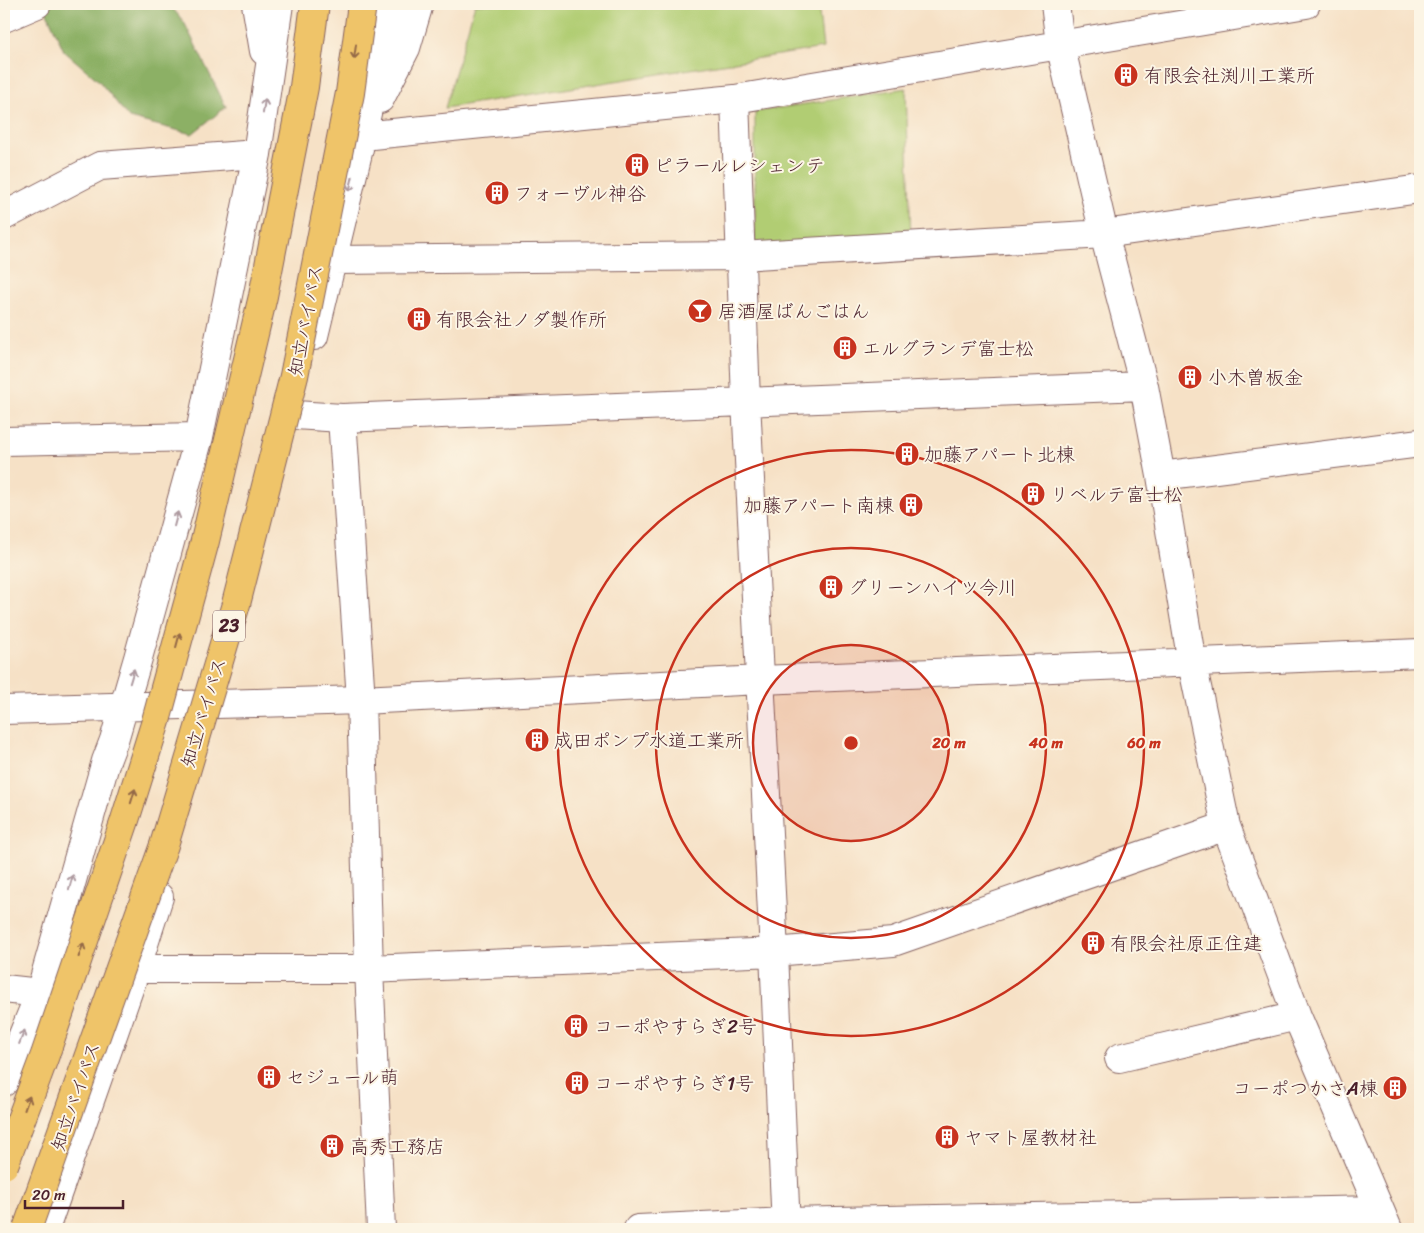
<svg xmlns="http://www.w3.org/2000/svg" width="1424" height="1233" font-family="Sriracha,'Klee One',sans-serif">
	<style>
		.green { fill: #b1cd73; stroke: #7e764f }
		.forest { fill: #8cb065; stroke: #6b6848 }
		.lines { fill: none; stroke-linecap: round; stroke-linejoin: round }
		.street-casing { stroke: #866361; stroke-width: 30 }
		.street { stroke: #fff; stroke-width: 28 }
		.highway-bridge-casing { stroke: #866361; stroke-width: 30; stroke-linecap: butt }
		.highway-bridge { stroke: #efc469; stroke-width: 28 }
		.oneway { stroke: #946947 }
		.oneway2 { stroke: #ae9aa0 }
		.ring { fill: none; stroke: #c8321e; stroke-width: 2.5 }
		.labels { text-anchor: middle; stroke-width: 4; stroke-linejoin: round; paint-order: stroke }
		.shield { fill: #fcf5e5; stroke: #7f5f63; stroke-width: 1 }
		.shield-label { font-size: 18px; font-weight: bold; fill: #4a1f2b }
		.poi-label { font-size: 19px; fill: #4a1f2b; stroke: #fcf5e5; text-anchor: start }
		.street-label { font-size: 19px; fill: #4a1f2b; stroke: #fcf5e5 }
		.centre { fill: #c8321e; stroke: #fcf5e5; stroke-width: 2.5 }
		.ring-label { font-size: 15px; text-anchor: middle; font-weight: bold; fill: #c8321e; stroke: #fcf5e5; stroke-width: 4; stroke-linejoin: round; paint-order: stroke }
	</style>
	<rect width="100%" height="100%" fill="#fcf5e5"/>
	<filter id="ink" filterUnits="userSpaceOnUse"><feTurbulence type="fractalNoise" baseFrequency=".02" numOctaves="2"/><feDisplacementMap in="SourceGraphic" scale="10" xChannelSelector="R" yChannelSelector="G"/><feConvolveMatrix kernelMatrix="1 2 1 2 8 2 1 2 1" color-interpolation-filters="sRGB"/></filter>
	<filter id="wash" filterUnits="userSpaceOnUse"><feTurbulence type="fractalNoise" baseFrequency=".0096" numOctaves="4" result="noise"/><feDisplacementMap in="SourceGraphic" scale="20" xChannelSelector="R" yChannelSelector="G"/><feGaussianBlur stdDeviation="1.12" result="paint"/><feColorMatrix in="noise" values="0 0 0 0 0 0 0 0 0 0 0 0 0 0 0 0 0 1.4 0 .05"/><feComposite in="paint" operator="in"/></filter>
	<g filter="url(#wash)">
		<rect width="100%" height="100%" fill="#f6e1c6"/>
		<path class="green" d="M 475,4 L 818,4 L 823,48 L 445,108 Z
			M 906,88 L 911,240 L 755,253 L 755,112 Z"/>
		<path class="forest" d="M 43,4 L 169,4 L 184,22 L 226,107 L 192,134 L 129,118 L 99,81 L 64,51 Z"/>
	</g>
	<g filter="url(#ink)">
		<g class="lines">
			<defs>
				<path id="street" d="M 256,4 L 264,51
					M 1055,4 L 1060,44 L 1104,234 L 1144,386 L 1161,476 L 1192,663 L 1226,826 L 1297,1016 L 1388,1229
					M 4,18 L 37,4
					M 380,99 L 406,48 L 419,4
					M 735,99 L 746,401 L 774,952 L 786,1229
					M 362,136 L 735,99 L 1306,4
					M 4,216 L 100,166 L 257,154
					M 333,260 L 741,256 L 1104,234 L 1420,189
					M 314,336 L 362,136 L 391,4
					M 295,415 L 342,418 L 1144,386
					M 342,418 L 361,700 L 369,969 L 381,1229
					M 4,441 L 199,437
					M 1161,476 L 1420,443
					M 4,710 L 361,700 L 761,680 L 1420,653
					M 136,969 L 369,969 L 774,952 L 893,942 L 1226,826
					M 4,989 L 40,993
					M 1119,1058 L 1297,1016
					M 4,1082 L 40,993 L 106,761 L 114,740 L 138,658 L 199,437 L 257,154 L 279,4
					M 45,1229 L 136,969 L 159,897
					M 638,1229 L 786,1222 L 1379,1210"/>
			</defs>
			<use href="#street" class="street-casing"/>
			<use href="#street" class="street"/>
			<defs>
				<path id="highway-bridge" d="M 4,1165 L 45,1055 L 124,823 L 156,721 L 205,541 L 263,296 L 304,87 L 315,4
					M 27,1229 L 164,845 L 236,604 L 294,376 L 350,93 L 362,4"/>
			</defs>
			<use href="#highway-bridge" class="highway-bridge-casing"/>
			<use href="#highway-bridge" class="highway-bridge"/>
		</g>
		<defs><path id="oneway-shaft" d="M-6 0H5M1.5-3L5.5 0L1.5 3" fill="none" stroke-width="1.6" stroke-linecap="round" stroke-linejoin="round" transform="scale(1.25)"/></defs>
		<g class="oneway">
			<use href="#oneway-shaft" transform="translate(355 52) rotate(98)"/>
			<use href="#oneway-shaft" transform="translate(178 640) rotate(-75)"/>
			<use href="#oneway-shaft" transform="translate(133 796) rotate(-73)"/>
			<use href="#oneway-shaft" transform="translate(81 950) rotate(-71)"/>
			<use href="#oneway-shaft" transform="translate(27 1103) rotate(-70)"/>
		</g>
		<g class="oneway2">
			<use href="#oneway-shaft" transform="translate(264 106) rotate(-82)"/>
			<use href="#oneway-shaft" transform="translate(351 184) rotate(103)"/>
			<use href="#oneway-shaft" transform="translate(176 519) rotate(-75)"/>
			<use href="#oneway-shaft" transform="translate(132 676) rotate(-73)"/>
			<use href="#oneway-shaft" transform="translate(71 882) rotate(-74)"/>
			<use href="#oneway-shaft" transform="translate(22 1037) rotate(-68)"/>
		</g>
	</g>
	<circle cx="851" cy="743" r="98" fill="#c8321e" fill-opacity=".12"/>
	<g class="ring">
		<circle cx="851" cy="743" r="98"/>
		<circle cx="851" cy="743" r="195"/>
		<circle cx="851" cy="743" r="293"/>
	</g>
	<defs>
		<symbol id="building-disc" viewBox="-11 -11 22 22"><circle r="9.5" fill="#c8321e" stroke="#fcf5e5"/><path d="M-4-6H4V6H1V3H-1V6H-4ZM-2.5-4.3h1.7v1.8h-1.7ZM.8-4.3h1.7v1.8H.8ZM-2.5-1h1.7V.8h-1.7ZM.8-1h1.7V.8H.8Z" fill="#fff"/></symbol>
		<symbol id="bar-disc" viewBox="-11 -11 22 22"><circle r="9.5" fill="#c8321e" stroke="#fcf5e5"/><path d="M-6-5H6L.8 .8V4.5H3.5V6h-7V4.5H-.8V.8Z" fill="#fff"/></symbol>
	</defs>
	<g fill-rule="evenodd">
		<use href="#building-disc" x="1112" y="61" width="28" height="28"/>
		<use href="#building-disc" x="623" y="151" width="28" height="28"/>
		<use href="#building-disc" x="483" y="179" width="28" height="28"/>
		<use href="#bar-disc" x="686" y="297" width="28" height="28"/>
		<use href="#building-disc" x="405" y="305" width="28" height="28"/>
		<use href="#building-disc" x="831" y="334" width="28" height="28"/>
		<use href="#building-disc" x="1176" y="363" width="28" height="28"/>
		<use href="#building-disc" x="893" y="440" width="28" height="28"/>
		<use href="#building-disc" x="1019" y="480" width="28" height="28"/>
		<use href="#building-disc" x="897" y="491" width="28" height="28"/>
		<use href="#building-disc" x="817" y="573" width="28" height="28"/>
		<use href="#building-disc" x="523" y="726" width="28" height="28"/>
		<use href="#building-disc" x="1079" y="929" width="28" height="28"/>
		<use href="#building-disc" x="562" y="1012" width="28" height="28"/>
		<use href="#building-disc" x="255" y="1063" width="28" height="28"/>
		<use href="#building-disc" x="563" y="1069" width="28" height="28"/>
		<use href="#building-disc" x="1381" y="1074" width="28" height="28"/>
		<use href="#building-disc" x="933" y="1123" width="28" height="28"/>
		<use href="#building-disc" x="318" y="1132" width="28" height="28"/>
	</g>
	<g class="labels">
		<rect class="shield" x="213" y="610.5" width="32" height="31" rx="4"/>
		<g class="shield-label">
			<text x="229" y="632">23</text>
		</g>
		<g class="poi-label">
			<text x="1144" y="82">有限会社渕川工業所</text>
			<text x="654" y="172">ピラールレシェンテ</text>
			<text x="514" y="200">フォーヴル神谷</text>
			<text x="718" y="318">居酒屋ばんごはん</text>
			<text x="436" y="326">有限会社ノダ製作所</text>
			<text x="862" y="355">エルグランデ富士松</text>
			<text x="1208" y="384">小木曽板金</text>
			<text x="924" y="461">加藤アパート北棟</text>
			<text x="1050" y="501">リベルテ富士松</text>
			<text x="894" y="512" text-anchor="end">加藤アパート南棟</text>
			<text x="848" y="594">グリーンハイツ今川</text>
			<text x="554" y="747">成田ポンプ水道工業所</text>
			<text x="1110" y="950">有限会社原正住建</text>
			<text x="594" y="1033">コーポやすらぎ2号</text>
			<text x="286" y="1084">セジュール萌</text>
			<text x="594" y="1090">コーポやすらぎ1号</text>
			<text x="1378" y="1095" text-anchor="end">コーポつかさA棟</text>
			<text x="964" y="1144">ヤマト屋教材社</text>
			<text x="350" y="1153">高秀工務店</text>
		</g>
		<g class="street-label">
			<text transform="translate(305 320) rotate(-79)" y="7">知立バイパス</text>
			<text transform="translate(203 712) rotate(-73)" y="7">知立バイパス</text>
			<text transform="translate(75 1096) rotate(-71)" y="7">知立バイパス</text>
		</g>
	</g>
	<circle cx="851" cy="743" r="8" class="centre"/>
	<g class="ring-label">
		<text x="949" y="748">20 m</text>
		<text x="1046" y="748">40 m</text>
		<text x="1144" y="748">60 m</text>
	</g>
	<rect width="1424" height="1233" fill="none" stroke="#fcf5e5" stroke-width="20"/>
	<path d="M25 1200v8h98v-8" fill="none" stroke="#4a1f2b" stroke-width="2.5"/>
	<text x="32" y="1200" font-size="15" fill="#4a1f2b" stroke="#fcf5e5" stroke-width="4" paint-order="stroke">20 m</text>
</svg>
